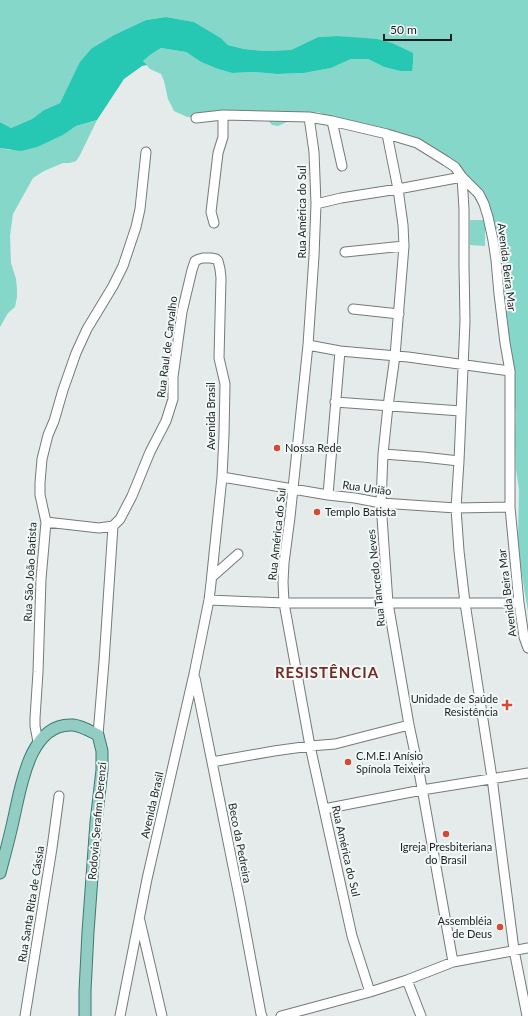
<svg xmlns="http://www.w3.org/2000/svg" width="528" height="1016" font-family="Lato,sans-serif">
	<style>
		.green { fill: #84d7c9 }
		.water { fill: #26c7b3 }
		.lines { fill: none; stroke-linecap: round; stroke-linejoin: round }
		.minor-casing { stroke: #757b7a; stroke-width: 11 }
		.major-casing { stroke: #3a7a70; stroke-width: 13 }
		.minor { stroke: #fff; stroke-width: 9 }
		.major { stroke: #92ccc3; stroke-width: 11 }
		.poi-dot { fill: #d64a34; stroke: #f2f8f7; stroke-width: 1.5 }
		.labels { text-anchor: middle; stroke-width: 4; stroke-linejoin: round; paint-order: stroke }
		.street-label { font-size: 11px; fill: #1d201f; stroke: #f2f8f7 }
		.poi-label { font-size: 11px; fill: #1d201f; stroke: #f2f8f7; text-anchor: start }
		.district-label { font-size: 15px; font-weight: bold; letter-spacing: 1px; fill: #712d21; stroke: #f2f8f7 }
	</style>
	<rect width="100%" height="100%" fill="#e5ebea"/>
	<path class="green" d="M 0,0 L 528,0 L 528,612 L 520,563 L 518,540 L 519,490 L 516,469 L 515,438 L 516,413 L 511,381 L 492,228 L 472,194 L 456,170 L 393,132 L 336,119 L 318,112 L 295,116 L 291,120 L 278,126 L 272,125 L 262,113 L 234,110 L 204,117 L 187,117 L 174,111 L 168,99 L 164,81 L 161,74 L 150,69 L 143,61 L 150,55 L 161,48 L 186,52 L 201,62 L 218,69 L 232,73 L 254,72 L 277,74 L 304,73 L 331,68 L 351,59 L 368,59 L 384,67 L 400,71 L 411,71 L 413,63 L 356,38 L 337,36 L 318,37 L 291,50 L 265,51 L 244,49 L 228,45 L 221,38 L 194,22 L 166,17 L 146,20 L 114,35 L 92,48 L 70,83 L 60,103 L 44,110 L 32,119 L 11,128 L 0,122 Z
		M 97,120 L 80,155 L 76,161 L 70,163 L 63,163 L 44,171 L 33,178 L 13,214 L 10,236 L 11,263 L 16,279 L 17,289 L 17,297 L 15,307 L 8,313 L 0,327 L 0,148 L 10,150 L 54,139 L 63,135 L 76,126 Z
		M 470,220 L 485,220 L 485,246 L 470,245 Z"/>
	<path class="water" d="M 166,17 L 194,22 L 221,38 L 228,45 L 244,49 L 265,51 L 291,50 L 318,37 L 337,36 L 377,39 L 392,43 L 413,53 L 413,63 L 412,71 L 400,71 L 384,67 L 368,59 L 351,59 L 331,68 L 304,73 L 277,74 L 254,72 L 232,73 L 218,69 L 201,62 L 186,52 L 161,48 L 150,55 L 143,61 L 147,65 L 142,66 L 124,79 L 97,120 L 76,126 L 63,135 L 37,147 L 21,151 L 0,148 L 0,122 L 11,128 L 32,119 L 44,110 L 60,103 L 80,62 L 92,48 L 114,35 L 146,20 Z"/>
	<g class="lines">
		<defs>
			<path id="minor" d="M 309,117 L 314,152 L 316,204 L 314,256 L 308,345 L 290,517 L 284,563 L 283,582 L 284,603 L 310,746 L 352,936 L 370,992
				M 196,118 L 223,115 L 309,117 L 332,121 L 387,134 L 417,143 L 446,161 L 455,167 L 462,177 L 479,194 L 484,204 L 488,217 L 493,240 L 496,260 L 499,294 L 505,343 L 510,371 L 510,507 L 519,603 L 524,637 L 528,648
				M 332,121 L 342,166
				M 387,134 L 398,189 L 403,225 L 404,246 L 395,356 L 388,406 L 383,454 L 381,503 L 388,603 L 409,725 L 420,777 L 453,962
				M 462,177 L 464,209 L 464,266 L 465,321 L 459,461 L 456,508 L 459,551 L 465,603 L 492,778 L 514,950 L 527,1016
				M 316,204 L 341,198 L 398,189 L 462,177
				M 214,223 L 211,212 L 218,153 L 223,137 L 223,115
				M 345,252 L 404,246
				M 353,309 L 399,314
				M 308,345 L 340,351 L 408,357 L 510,371
				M 335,402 L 461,411
				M 383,454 L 423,457 L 459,461
				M 222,477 L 328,495 L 355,498 L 381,503 L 456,508 L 510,507
				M 328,495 L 340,351
				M 46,522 L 99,528 L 113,526
				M 113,526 L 120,519 L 132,496 L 150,452 L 166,421 L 173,399 L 173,377 L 182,312 L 192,270 L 195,261 L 199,259 L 203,258 L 211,258 L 216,259 L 218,261 L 220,269 L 221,278 L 219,358 L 225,384 L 224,435 L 222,477 L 211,583 L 209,600 L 194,674 L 147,879 L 120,1016
				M 212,577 L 238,554
				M 209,600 L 284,603 L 519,603
				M 195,678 L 240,901 L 261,1014 L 262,1016
				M 98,735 L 104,662 L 113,526
				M 38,742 L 35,726 L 35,718 L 38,672 L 41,579 L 46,522 L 40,495 L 40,483 L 42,459 L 48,435 L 54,421 L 63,390 L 76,353 L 87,329 L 113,286 L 123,266 L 136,227 L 140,209 L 146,152
				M 212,762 L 274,751 L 310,746 L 335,744 L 409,725
				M 324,809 L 422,790 L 528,773
				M 140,921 L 162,1016
				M 407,980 L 421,1016
				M 25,1016 L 52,848 L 59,796
				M 281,1016 L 370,992 L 407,980 L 453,962 L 528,948"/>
			<path id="major" d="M 0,873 C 5,854 10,836 14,817 C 21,786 30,722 73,725 C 82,726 90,731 98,735 L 102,751 L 102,770 L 96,822 L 88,932 L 85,991 L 85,1016"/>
		</defs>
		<use href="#minor" class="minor-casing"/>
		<use href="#major" class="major-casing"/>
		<use href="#minor" class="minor"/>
		<use href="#major" class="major"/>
	</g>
	<g class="poi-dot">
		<circle cx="277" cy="448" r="4"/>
		<circle cx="317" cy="512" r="4"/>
		<path d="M505 699h4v4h4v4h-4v4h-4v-4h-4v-4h4z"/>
		<circle cx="348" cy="762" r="4"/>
		<circle cx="446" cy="834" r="4"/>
		<circle cx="500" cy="927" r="4"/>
	</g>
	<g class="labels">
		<g class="street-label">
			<text transform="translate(302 212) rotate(-90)" y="4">Rua América do Sul</text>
			<text transform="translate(507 267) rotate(83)" y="4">Avenida Beira Mar</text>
			<text transform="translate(167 347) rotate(-83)" y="4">Rua Raul de Carvalho</text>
			<text transform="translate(211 416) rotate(-90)" y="4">Avenida Brasil</text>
			<text transform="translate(367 488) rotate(8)" y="4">Rua União</text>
			<text transform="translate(277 534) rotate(-84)" y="4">Rua América do Sul</text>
			<text transform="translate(30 572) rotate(-87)" y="4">Rua São João Batista</text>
			<text transform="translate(376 578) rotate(-96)" y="4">Rua Tancredo Neves</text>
			<text transform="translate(507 593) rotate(-97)" y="4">Avenida Beira Mar</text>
			<text transform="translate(152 805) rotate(-77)" y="4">Avenida Brasil</text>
			<text transform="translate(97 821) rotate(-85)" y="4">Rodovia Serafim Derenzi</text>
			<text transform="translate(240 843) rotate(79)" y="4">Beco da Pedreira</text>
			<text transform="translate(346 851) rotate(77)" y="4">Rua América do Sul</text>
			<text transform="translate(31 904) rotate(-81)" y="4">Rua Santa Rita de Cássia</text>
		</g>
		<g class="poi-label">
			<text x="285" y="452">Nossa Rede</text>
			<text x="325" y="516">Templo Batista</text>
			<text x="498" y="703" text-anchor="end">Unidade de Saúde<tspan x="498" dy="13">Resistência</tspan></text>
			<text x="356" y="760">C.M.E.I Anísio<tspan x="356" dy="13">Spínola Teixeira</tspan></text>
			<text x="446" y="851" text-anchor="middle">Igreja Presbiteriana<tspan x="446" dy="13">do Brasil</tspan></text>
			<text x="492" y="925" text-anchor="end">Assembléia<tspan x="492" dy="13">de Deus</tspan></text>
		</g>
		<g class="district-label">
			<text x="327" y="678">RESISTÊNCIA</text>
		</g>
	</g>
	<path d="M384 34v6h67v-6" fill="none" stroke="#1d201f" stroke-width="2"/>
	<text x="390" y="34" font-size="12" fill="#1d201f" stroke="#f2f8f7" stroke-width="3" paint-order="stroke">50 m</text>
</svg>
